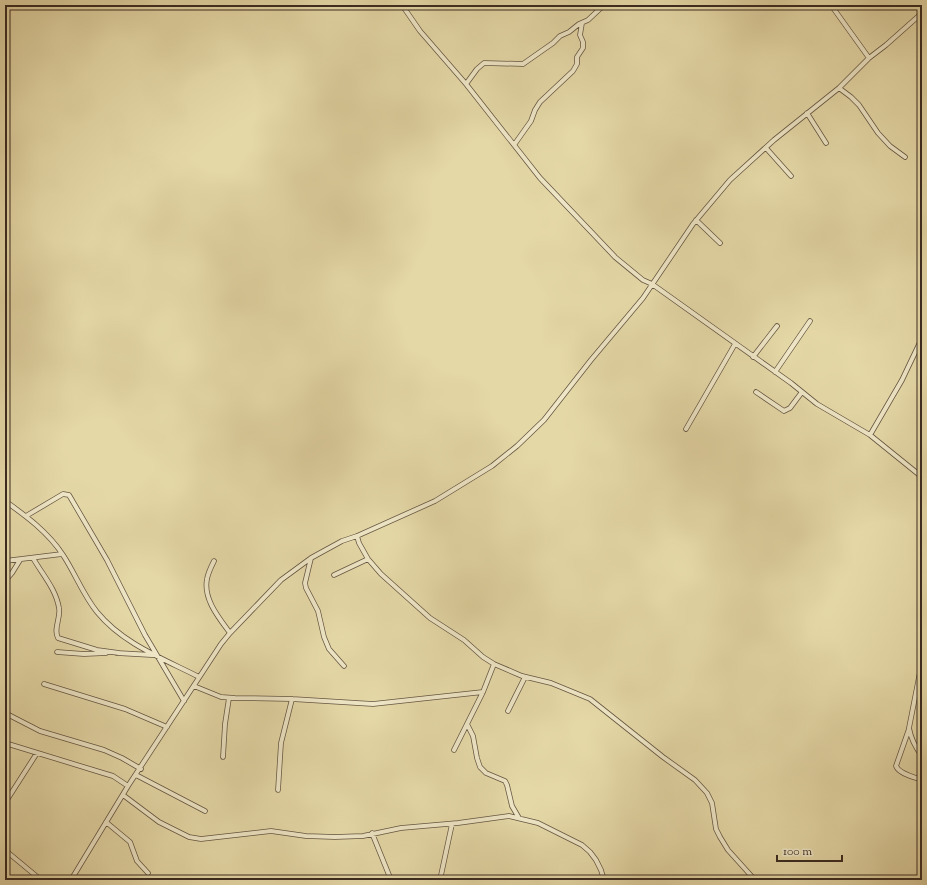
<svg xmlns="http://www.w3.org/2000/svg" width="927" height="885" font-family="'Sorts Mill Goudy',serif">
	<style>
		.lines { fill: none; stroke-linecap: round; stroke-linejoin: round }
		.minor-casing { stroke: #655642; stroke-width: 5.5 }
		.minor { stroke: #eee6c6; stroke-width: 4 }
	</style>
	<rect width="100%" height="100%" fill="#e5d8a7"/>
	<filter id="stains"><feTurbulence type="fractalNoise" baseFrequency=".005" numOctaves="4"/><feColorMatrix values="0 0 0 0 .2 0 0 0 0 .09 0 0 0 0 .02 0 0 0 .5 -.17"/></filter>
	<radialGradient id="worn" r=".72"><stop offset=".6" stop-color="#630" stop-opacity="0"/><stop offset="1" stop-color="#630" stop-opacity=".3"/></radialGradient>
	<g class="lines">
		<defs>
			<path id="minor" d="M 402,5 L 420,31 L 466,84 L 540,178 L 615,257 L 643,280 L 652,284 L 791,383 L 817,404 L 870,435 L 922,477
				M 831,5 L 869,58
				M 466,84 L 477,69 L 484,63 L 523,64 L 553,43 L 560,36 L 569,32 L 579,24 L 588,20 L 604,5
				M 839,88 L 851,97 L 859,105 L 878,133 L 890,146 L 905,157
				M 807,113 L 826,143
				M 514,145 L 531,121 L 535,110 L 540,102 L 573,71 L 577,64 L 577,57 L 583,48 L 583,42 L 580,35 L 582,23
				M 766,148 L 791,176
				M 696,220 L 720,243
				M 753,357 L 777,326
				M 775,372 L 810,321
				M 756,392 L 784,411 L 790,408 L 802,392
				M 686,429 L 735,344
				M 870,435 L 902,380 L 922,338
				M 5,501 C 26,516 48,532 63,555 C 75,573 83,595 97,612 C 123,644 164,659 199,677
				M 26,516 L 63,494 L 69,495 L 107,560 L 145,635 L 184,701
				M 357,536 L 359,543 L 368,559 L 381,574 L 430,618 L 464,640 L 483,657 L 494,664 L 522,676 L 551,683 L 590,699 L 663,757 L 695,780 L 707,793 L 712,803 L 716,829 L 720,837 L 728,850 L 755,880
				M 33,558 C 42,574 56,589 59,608 C 61,618 53,629 58,638 L 97,650 L 119,653
				M 311,558 L 305,583 L 306,588 L 318,611 L 324,637 L 329,649 L 344,666
				M 5,561 L 62,554
				M 214,561 C 211,567 208,573 207,579 C 203,599 219,618 230,633
				M 334,575 L 368,559
				M 5,581 L 12,573 L 20,560
				M 57,652 L 84,654 L 106,653
				M 117,653 L 152,655
				M 922,662 L 909,728 C 911,739 915,747 922,756
				M 44,684 L 125,709 L 167,727
				M 194,686 L 221,697 L 235,698 L 292,699 L 373,704 L 483,692
				M 508,711 L 525,677
				M 5,713 L 40,731 L 104,750 L 122,758 L 141,769
				M 467,724 L 473,736 L 477,758 L 480,767 L 486,773 L 505,781 L 507,785 L 512,806 L 519,818
				M 909,729 L 896,766 C 899,774 914,777 922,780
				M 5,743 L 103,773 L 113,776 L 128,786
				M 454,750 L 483,692 L 494,664
				M 223,757 L 225,724 L 229,698
				M 136,775 L 205,811
				M 278,790 L 281,743 L 292,699
				M 123,795 L 159,822 L 189,837 L 201,839 L 271,831 L 306,836 L 335,837 L 363,836 L 401,828 L 458,823 L 509,816 L 538,823 L 582,845 L 590,852 L 596,860 L 601,870 L 604,880
				M 5,803 L 37,753
				M 106,822 L 130,842 L 137,861 L 148,873
				M 372,833 L 391,880
				M 5,850 L 41,880
				M 71,880 L 128,786 L 221,644 L 230,633 L 281,580 L 311,558 L 342,541 L 357,536 L 435,501 L 492,466 L 517,446 L 544,420 L 591,360 L 643,298 L 693,224 L 730,180 L 774,140 L 839,88 L 869,58 L 886,45 L 922,13
				M 440,880 L 452,824"/>
		</defs>
		<use href="#minor" class="minor-casing"/>
		<use href="#minor" class="minor"/>
	</g>
	<rect width="927" height="885" fill="none" stroke="#e5d8a7" stroke-width="20"/>
	<rect x="6" y="6" width="915" height="873" fill="none" stroke="#3a2b21" stroke-width="2"/>
	<rect x="10" y="10" width="907" height="865" fill="none" stroke="#3a2b21"/>
	<path d="M777 855v6h65v-6" fill="none" stroke="#3a2b21" stroke-width="2"/>
	<text x="783" y="855" font-size="12" fill="#3a2b21" stroke="#eee6c6" stroke-width="3" paint-order="stroke">100 m</text>
	<rect width="100%" height="100%" filter="url(#stains)"/>
	<rect width="100%" height="100%" fill="url(#worn)"/>
</svg>
